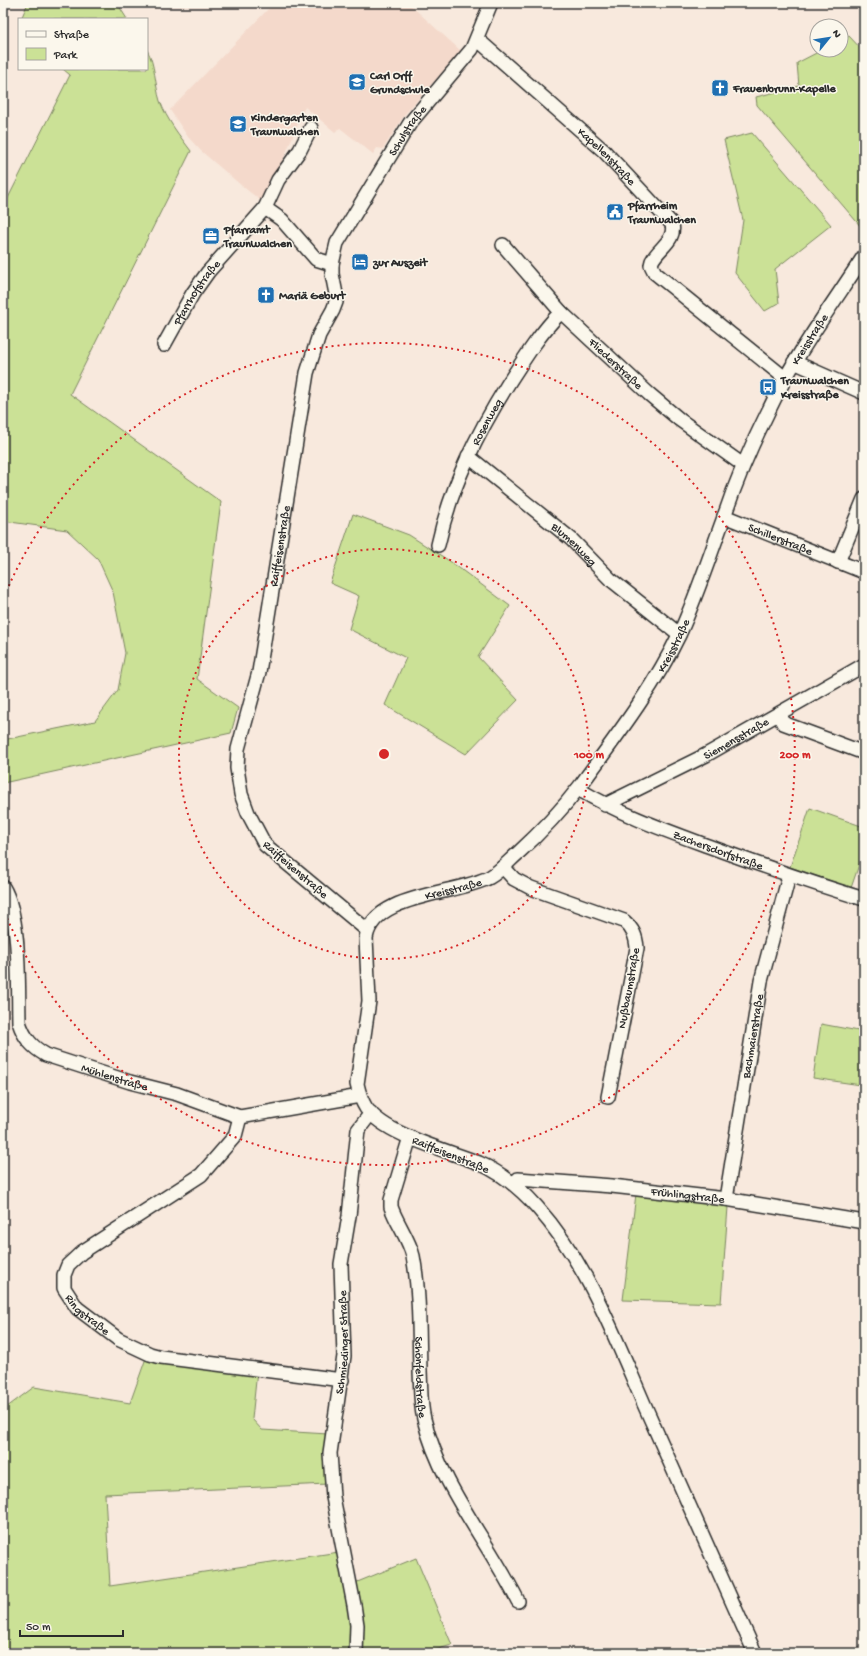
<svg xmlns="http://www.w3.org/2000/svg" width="867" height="1656" font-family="'Gochi Hand',sans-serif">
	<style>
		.built { fill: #f4d9cb }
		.green { fill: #cbe196; stroke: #7b8660 }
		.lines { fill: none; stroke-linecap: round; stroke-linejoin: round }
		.minor-casing { stroke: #2b2b2b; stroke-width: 16 }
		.minor { stroke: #fbf7ec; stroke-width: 13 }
		.ring { fill: none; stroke: #d62828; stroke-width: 2; stroke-dasharray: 2 4 }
		.labels { text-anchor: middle; stroke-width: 3; stroke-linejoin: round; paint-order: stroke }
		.poi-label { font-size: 12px; font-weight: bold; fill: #2b2b2b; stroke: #fbf7ec; text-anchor: start }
		.street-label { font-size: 12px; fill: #2b2b2b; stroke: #fbf7ec }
		.centre { fill: #d62828; stroke: #fbf7ec; stroke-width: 2 }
		.ring-label { font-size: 12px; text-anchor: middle; font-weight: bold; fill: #d62828; stroke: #fbf7ec; stroke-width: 3; stroke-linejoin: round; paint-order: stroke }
	</style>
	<rect width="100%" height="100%" fill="#f8e9dd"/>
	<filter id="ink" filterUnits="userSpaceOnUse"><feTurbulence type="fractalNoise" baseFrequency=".025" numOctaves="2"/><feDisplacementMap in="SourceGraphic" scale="8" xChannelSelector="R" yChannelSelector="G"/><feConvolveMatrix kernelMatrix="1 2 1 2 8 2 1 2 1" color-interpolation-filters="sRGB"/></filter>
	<g filter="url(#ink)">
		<path class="built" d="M 274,3 L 408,3 L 461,51 L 405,114 L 383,149 L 377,148 L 373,154 L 340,128 L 335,132 L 305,107 L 278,172 L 264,200 L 260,200 L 242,186 L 201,151 L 188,137 L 170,110 Z"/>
		<path class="green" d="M 28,3 L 117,3 L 127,19 L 21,19 Z
			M 849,36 L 864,52 L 864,229 L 862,228 L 757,105 L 756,97 L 799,86 L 797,63 L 822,50 L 841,50 L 841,40 Z
			M 147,50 C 155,63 155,85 160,101 C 167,120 179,135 191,151 L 70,394 L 221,502 L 197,679 L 238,708 L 231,733 L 3,783 L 3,740 L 95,721 L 118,690 L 125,653 L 113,592 L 98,559 L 67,530 L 3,521 L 3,208 L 70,75 L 63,69 L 147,69 Z
			M 752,133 L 831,225 L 775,269 L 779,303 L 765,311 L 735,273 L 743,220 L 724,140 Z
			M 353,514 L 409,535 L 451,562 L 510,606 L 478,657 L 518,700 L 466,754 L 385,705 L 406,658 L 349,629 L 359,596 L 330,583 Z
			M 810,808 L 864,827 L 864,850 L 851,888 L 790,867 Z
			M 821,1024 L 864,1032 L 864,1067 L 861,1085 L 813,1078 Z
			M 636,1194 L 728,1207 L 721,1303 L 623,1300 Z
			M 146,1358 L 257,1371 L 252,1419 L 262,1430 L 328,1434 L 328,1484 L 105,1494 L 110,1586 L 339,1552 L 349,1606 L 352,1646 L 350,1653 L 3,1653 L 3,1410 L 34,1387 L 130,1403 Z
			M 416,1558 L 452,1645 L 424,1653 L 361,1653 L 355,1583 Z"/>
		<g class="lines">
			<defs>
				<g id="minor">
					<path id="s1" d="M 477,39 L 604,151 L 672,224 C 676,241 659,247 652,261 L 651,265 L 655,273 L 785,378"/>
					<path d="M 265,208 L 282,220 L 316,259 L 332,264"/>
					<path id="s2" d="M 503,245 L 561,312 L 649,394 L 680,420 L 743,465"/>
					<path id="s3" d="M 164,345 L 193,293 L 208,272 L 265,208 L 278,180 L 300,150 L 311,128"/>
					<path d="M 794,362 L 864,393"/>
					<path id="s4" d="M 468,456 L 571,539 L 610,579 L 679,634"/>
					<path id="s5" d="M 724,516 L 864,572"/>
					<path id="s6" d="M 438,545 C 451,486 477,434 508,384 C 524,359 540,333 561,312"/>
					<path d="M 838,562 L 864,499"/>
					<path d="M 779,715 L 783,723 L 864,753"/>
					<path id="s7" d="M 578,789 C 620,814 662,829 708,846 C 760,865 811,883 864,899"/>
					<path id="s8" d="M 605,805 L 706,755 L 864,665"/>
					<path d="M 503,867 L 514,879 L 531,888 L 624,921 C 633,929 636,936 637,948 L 608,1097"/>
					<path id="s9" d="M 3,887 C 21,917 18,986 19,1022 C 24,1038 32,1047 46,1055 L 130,1082 L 177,1094 L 240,1117 L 360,1096"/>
					<path id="s10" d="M 367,930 L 265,845 L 248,813 L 241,794 L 237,768 L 238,749 L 259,672 L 307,373 L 319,335 L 333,310 L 336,302 L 336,294 L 332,274 L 332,264 L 337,243 L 410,123 L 472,49 L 491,3"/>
					<path id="s11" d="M 240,1117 L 235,1136 L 201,1175 L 82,1252 L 68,1265 L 64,1275 L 64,1288 L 77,1308 L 118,1339 L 150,1354 L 161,1357 L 342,1380"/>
					<path id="s12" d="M 410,1137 L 391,1200 L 391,1207 C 397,1224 409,1239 413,1256 C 420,1294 419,1333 420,1371 C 421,1387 420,1403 424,1419 C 440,1485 488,1541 518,1601"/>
					<path id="s13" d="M 514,1184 L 518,1179 L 612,1186 L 726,1199 L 864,1222"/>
					<path id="s14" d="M 726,1199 L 761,981 L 789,876"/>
					<path id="s15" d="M 356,1653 L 357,1625 L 354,1605 L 333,1497 L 330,1453 L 344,1356 L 341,1264 L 349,1216 L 358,1130 L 371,1113"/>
					<path id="s16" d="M 755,1653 C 718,1570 681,1487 644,1404 C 614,1335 587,1263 537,1207 C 521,1189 502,1173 479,1163 C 447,1150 387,1136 366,1108 C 361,1100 359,1093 357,1084 L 369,1001 L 366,938 C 373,893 457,895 490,877 C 500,871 508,862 517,854 C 540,833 561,811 580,786 C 615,738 653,689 679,635 C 696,598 709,558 723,520 C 735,484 750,448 767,414 C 793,358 830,308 864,256"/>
				</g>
			</defs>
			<use href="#minor" class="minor-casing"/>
			<use href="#minor" class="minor"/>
		</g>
	</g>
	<g class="ring">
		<circle cx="384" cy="754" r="205"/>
		<path d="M4 597A411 411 0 1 1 4 911"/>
	</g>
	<defs>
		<symbol id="school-square" viewBox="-11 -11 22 22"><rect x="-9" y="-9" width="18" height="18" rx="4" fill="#1f6fb2" stroke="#fbf7ec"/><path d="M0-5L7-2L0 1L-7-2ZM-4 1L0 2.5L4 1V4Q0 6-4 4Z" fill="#fff"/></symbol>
		<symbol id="church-square" viewBox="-11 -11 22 22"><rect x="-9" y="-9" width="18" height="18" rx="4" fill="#1f6fb2" stroke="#fbf7ec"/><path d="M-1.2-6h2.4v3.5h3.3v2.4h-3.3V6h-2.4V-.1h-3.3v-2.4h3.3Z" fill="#fff"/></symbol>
		<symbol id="civic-square" viewBox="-11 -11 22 22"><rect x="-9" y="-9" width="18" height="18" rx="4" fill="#1f6fb2" stroke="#fbf7ec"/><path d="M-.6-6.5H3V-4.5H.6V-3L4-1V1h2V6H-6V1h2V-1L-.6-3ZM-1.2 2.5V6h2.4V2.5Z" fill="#fff"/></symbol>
		<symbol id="office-square" viewBox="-11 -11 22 22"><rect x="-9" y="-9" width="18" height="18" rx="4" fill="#1f6fb2" stroke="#fbf7ec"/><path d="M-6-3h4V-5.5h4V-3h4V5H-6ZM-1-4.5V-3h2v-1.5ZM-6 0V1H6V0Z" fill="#fff"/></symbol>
		<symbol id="hotel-square" viewBox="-11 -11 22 22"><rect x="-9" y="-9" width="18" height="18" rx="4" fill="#1f6fb2" stroke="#fbf7ec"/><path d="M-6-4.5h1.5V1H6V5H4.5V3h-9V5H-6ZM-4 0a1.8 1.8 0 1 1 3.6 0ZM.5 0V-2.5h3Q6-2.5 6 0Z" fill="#fff"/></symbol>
		<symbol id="bus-square" viewBox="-11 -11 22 22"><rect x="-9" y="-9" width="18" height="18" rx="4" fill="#1f6fb2" stroke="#fbf7ec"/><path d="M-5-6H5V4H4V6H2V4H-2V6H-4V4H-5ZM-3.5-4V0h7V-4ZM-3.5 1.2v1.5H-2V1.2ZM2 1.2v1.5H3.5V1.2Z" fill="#fff"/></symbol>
	</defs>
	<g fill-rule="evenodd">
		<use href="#school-square" x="347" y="72" width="20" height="20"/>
		<use href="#church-square" x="710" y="78" width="20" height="20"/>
		<use href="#school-square" x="228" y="114" width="20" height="20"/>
		<use href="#civic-square" x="605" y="202" width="20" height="20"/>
		<use href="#office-square" x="201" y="226" width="20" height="20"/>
		<use href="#hotel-square" x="350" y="252" width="20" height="20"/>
		<use href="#church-square" x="256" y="285" width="20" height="20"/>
		<use href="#bus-square" x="758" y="377" width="20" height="20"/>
	</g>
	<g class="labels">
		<g class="poi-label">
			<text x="370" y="79">Carl Orff<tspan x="370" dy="14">Grundschule</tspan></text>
			<text x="733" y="92">Frauenbrunn-Kapelle</text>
			<text x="251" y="121">Kindergarten<tspan x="251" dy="14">Traunwalchen</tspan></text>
			<text x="628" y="209">Pfarrheim<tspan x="628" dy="14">Traunwalchen</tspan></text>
			<text x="224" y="233">Pfarramt<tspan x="224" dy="14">Traunwalchen</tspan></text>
			<text x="373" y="266">zur Auszeit</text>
			<text x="279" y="299">Mariä Geburt</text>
			<text x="781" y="384">Traunwalchen<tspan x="781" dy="14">Kreisstraße</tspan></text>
		</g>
		<g class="street-label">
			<text dy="4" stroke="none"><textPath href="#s10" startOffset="887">Schulstraße</textPath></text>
			<text dy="4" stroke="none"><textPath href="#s1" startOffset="175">Kapellenstraße</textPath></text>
			<text dy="4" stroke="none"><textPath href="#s3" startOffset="62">Pfarrhofstraße</textPath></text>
			<text dy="4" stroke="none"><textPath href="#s16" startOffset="1649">Kreisstraße</textPath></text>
			<text dy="4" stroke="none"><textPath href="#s2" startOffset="164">Fliederstraße</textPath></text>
			<text dy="4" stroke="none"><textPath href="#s6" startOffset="133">Rosenweg</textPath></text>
			<text dy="4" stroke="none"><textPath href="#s5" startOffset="61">Schillerstraße</textPath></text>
			<text dy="4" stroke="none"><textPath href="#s4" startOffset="138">Blumenweg</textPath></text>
			<text dy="4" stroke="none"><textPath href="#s10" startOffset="442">Raiffeisenstraße</textPath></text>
			<text dy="4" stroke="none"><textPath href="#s16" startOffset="1313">Kreisstraße</textPath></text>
			<text dy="4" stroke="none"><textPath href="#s8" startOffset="147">Siemensstraße</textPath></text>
			<text dy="4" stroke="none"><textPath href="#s7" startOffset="153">Zachersdorfstraße</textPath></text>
			<text transform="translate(296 869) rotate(41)" y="4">Raiffeisenstraße</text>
			<text dy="4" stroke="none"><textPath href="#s16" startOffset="977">Kreisstraße</textPath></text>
			<text transform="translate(628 988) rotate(-80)" y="4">Nußbaumstraße</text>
			<text dy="4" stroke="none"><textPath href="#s14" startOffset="165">Bachmaierstraße</textPath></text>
			<text dy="4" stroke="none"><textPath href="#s9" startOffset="253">Mühlenstraße</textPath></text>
			<text transform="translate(451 1154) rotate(22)" y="4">Raiffeisenstraße</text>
			<text dy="4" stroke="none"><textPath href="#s13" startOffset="177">Frühlingstraße</textPath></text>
			<text dy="4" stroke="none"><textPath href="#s11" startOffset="292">Ringstraße</textPath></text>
			<text dy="4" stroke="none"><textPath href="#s15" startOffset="314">Schmiedinger Straße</textPath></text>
			<text dy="4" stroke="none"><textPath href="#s12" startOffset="248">Schönfeldstraße</textPath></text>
		</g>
	</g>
	<circle cx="384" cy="754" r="6" class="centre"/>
	<g class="ring-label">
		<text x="589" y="758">100 m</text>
		<text x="795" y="758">200 m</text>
	</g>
	<rect width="867" height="1656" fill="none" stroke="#fbf7ec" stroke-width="16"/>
	<rect x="8" y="8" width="851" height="1640" fill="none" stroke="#2b2b2b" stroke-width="1.5" filter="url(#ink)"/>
	<rect x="18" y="18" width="130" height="52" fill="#fbf7ec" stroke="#a8a59f"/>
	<rect x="26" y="31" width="20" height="6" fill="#fbf7ec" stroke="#a8a59f"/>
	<text x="54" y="38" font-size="12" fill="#2b2b2b">Straße</text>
	<rect x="26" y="48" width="20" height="12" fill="#cbe196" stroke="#a8a59f"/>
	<text x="54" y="58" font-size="12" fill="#2b2b2b">Park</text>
	<g transform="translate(829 38) rotate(60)"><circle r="19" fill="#fbf7ec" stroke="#a8a59f"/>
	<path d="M0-3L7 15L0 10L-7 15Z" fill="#1f6fb2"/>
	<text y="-6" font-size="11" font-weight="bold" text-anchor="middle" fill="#2b2b2b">N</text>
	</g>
	<path d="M20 1630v6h103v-6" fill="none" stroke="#2b2b2b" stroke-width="2"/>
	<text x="26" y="1630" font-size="12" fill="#2b2b2b" stroke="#fbf7ec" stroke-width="3" paint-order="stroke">50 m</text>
</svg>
